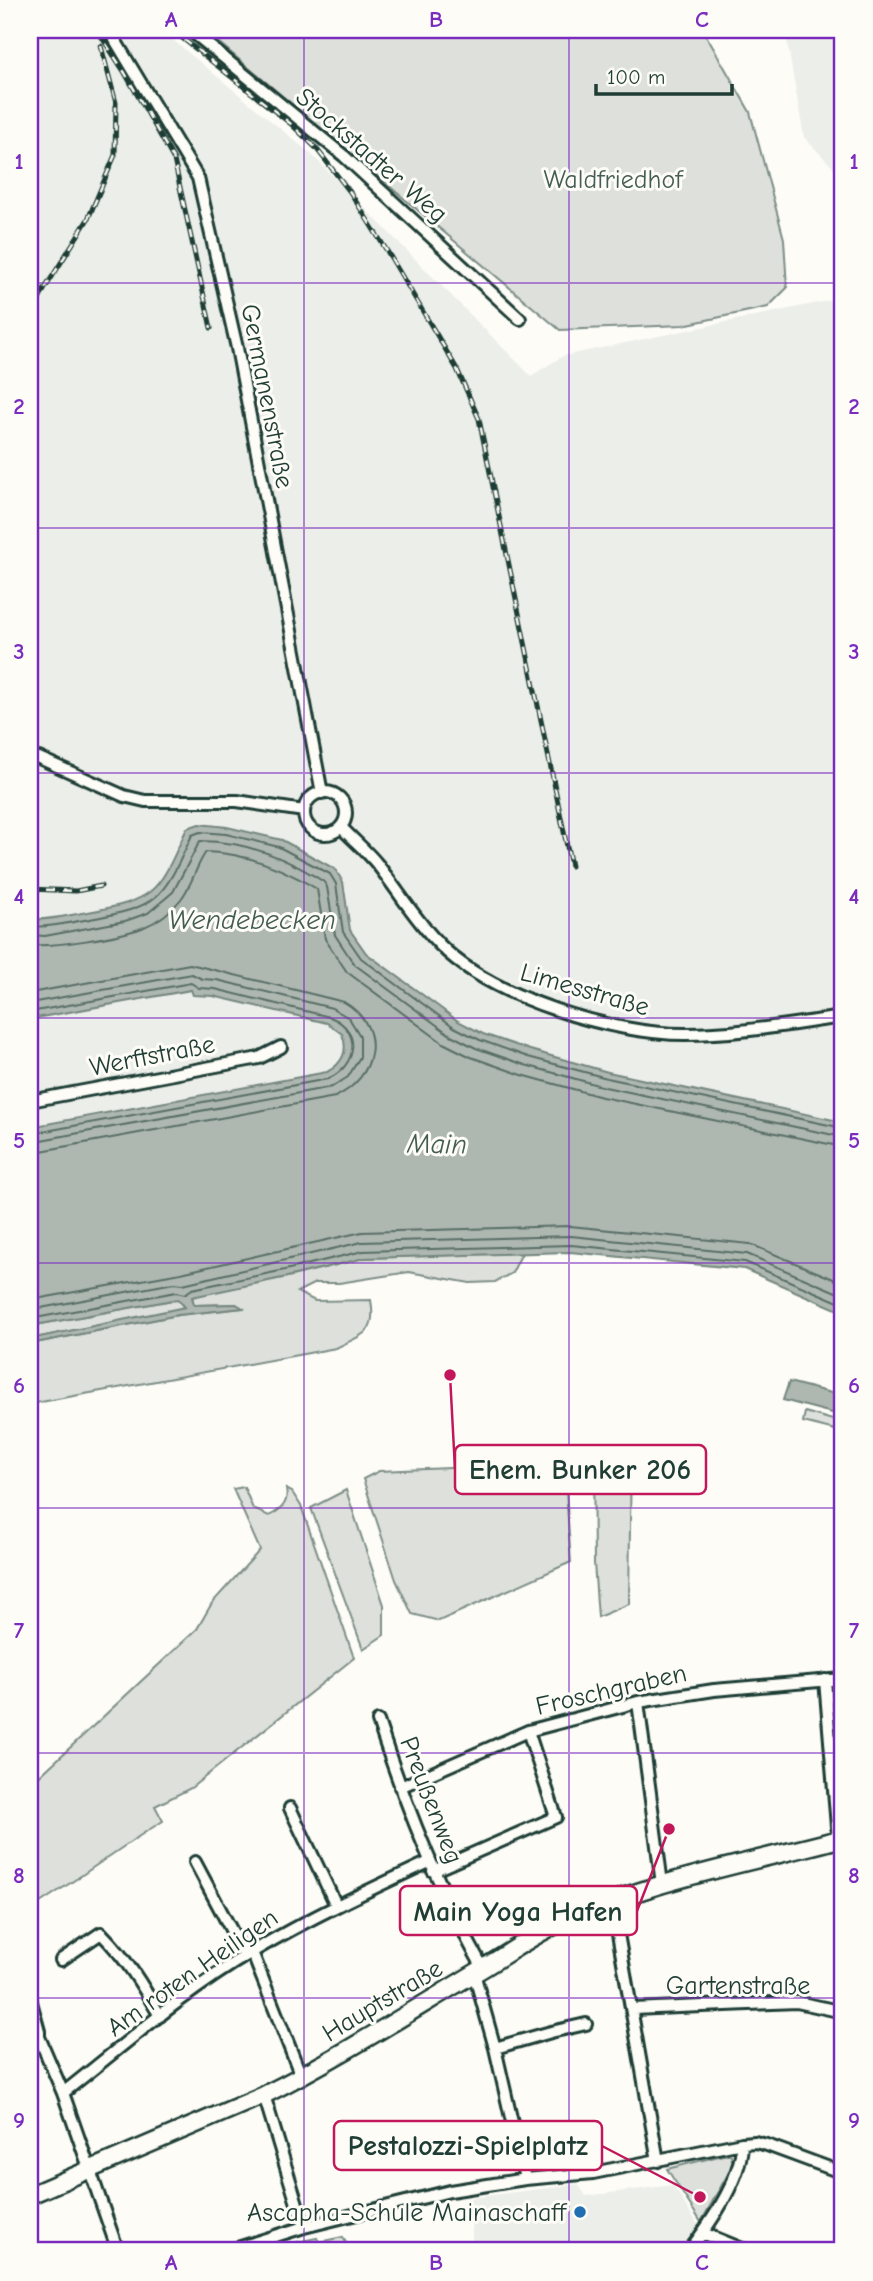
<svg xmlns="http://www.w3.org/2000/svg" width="873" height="2281" font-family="'Comic Neue',sans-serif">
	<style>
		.built { fill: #eceee9 }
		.green { fill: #dde0db; stroke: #7e8e88; stroke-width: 2 }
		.water { fill: #aeb8b1; stroke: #75877f; stroke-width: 2 }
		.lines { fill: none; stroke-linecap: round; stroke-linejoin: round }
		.shore { stroke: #586e66; stroke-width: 2 }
		.street-casing { stroke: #1f3d34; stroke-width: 16 }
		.secondary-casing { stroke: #1f3d34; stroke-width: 21 }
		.street { stroke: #fdfcf7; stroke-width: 10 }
		.secondary { stroke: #fdfcf7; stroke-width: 16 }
		.rail-casing { stroke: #1f3d34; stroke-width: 5 }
		.rail { stroke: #fdfcf7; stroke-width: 2.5; stroke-dasharray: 8; stroke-linecap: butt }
		.grid { fill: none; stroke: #7b2cbf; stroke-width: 2; stroke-opacity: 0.55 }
		.poi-dot { fill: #1f6fb2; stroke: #fdfcf7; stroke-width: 2.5 }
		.labels { text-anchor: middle; stroke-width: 6; stroke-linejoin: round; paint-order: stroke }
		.street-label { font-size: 26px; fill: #1f3d34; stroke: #fdfcf7 }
		.park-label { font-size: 26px; fill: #455e55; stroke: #fdfcf7 }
		.poi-label { font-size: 26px; fill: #1f3d34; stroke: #fdfcf7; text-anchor: end }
		.water-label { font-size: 28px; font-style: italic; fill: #435c53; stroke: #fdfcf7 }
		.leader { fill: none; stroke: #c2185b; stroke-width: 2.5 }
		.callout-dot { fill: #c2185b; stroke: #fdfcf7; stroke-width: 2.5 }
		.callout { fill: #fdfcf7; stroke: #c2185b; stroke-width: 2.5 }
		.callout-label { font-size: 28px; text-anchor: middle; font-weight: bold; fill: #1f3d34 }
		.neatline { fill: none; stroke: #7b2cbf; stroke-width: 2.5 }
		.grid-label { font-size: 23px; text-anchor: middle; font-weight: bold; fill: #7b2cbf }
	</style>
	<rect width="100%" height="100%" fill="#fdfcf7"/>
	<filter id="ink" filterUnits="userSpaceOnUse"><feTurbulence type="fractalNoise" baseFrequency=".0143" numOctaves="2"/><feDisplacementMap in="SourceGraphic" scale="14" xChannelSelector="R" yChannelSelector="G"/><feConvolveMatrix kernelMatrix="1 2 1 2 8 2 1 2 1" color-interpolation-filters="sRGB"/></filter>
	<g filter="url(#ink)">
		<path class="built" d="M 30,30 L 161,30 L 311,154 L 531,376 L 563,356 L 832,300 L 843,302 L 843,1122 L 608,1072 L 530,1050 L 337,1067 L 327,1072 L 30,1127 Z
			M 785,30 L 843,30 L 843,178 L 804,137 Z
			M 578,2184 L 586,2196 L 673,2185 L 698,2225 L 679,2251 L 473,2251 L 470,2198 Z"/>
		<path class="green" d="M 204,30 L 703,30 L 750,112 L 784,239 L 787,288 L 768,307 L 683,325 L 560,330 Z
			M 522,1253 L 512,1273 L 495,1282 L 470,1283 L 409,1272 L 339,1283 L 315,1283 L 297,1292 L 315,1301 L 371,1300 C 377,1334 363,1334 336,1348 L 30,1404 L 30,1344 L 178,1315 L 242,1308 L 236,1304 L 194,1305 L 192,1296 L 287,1277 L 364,1258 Z
			M 178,1299 L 186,1308 L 30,1339 L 30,1326 Z
			M 805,1412 L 843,1423 L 843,1432 L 803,1422 Z
			M 593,1449 L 631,1449 L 629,1604 L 598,1617 L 594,1563 Z
			M 563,1450 L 571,1562 L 439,1621 L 412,1614 L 396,1580 L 363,1479 L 379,1471 L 474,1467 L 530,1454 Z
			M 244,1487 L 253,1509 L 269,1516 C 281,1510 289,1503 286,1489 L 292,1492 L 301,1506 L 354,1658 L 191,1788 L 155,1806 L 163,1821 C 117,1849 75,1882 30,1909 L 30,1785 L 197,1629 L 212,1603 L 260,1550 L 233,1489 Z
			M 346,1490 L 384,1605 L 384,1635 L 363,1649 L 311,1508 Z
			M 723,2155 L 731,2155 L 733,2165 L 701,2222 L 667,2169 Z
			M 343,2237 L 349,2249 L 347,2251 L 300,2251 L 297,2242 L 317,2238 L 319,2242 Z"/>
		<path class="water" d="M 199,824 L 227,827 L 282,840 L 335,869 L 343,882 L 350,930 L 366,953 L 458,1021 L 483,1034 L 530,1050 L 608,1072 L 843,1122 L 843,1312 L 744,1269 L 570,1252 L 364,1258 L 287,1277 L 192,1297 L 194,1305 L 236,1304 L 243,1308 L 178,1315 L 30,1344 L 30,1339 L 185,1307 L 178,1299 L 30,1326 L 30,1127 L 327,1072 C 342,1064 349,1051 342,1034 L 327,1023 L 213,996 L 193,995 L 191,990 L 30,1019 L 30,919 C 49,921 69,915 88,912 C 159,899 158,891 187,828 Z
			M 789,1382 L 843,1396 L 843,1416 L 783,1400 Z"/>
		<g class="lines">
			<path class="shore" d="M 30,926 C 50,928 70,922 90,919 C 161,906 162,899 192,835 L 200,832 L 226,834 L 279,847 L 330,874 L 336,884 L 343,932 L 361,958 L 454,1027 L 480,1040 L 528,1057 L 607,1078 L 843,1128
				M 30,935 L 45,936 L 125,921 L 148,913 L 173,892 L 200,841 C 245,841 287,858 324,882 L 327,887 L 335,935 L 354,964 L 449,1034 L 476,1048 L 525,1065 L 605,1087 L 843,1137
				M 30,945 C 54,947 118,937 142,928 C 157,922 171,912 181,899 C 192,885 196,866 206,852 C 246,853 283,868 317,889 L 325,939 L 347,972 L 443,1043 L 471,1057 L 522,1075 L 602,1097 L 843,1147
				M 30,993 L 190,964 L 344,1002 C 387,1027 377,1078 335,1097 L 30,1153
				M 30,1003 L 192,974 L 202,979 L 217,980 L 332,1008 L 349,1018 L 360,1036 L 360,1057 L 348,1077 L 332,1087 L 30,1142
				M 30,1012 L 191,983 L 199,988 L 215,989 L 330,1017 C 363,1030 357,1066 328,1079 L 30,1134
				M 30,1300 L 181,1273 L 362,1232 L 570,1226 L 750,1244 L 843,1283
				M 30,1310 L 174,1283 L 183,1284 L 362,1242 L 571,1236 L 747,1254 L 843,1295
				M 30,1319 L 176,1292 L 185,1294 L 192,1289 L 285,1270 L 363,1251 L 571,1245 L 745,1262 L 843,1304"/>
			<defs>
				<path id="street" d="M 109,30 L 198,178 L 237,348 L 322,793
					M 190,30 L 344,156 L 520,319
					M 39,758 L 124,796 L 145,801 L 237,801 L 304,811
					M304 813a21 21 0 1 1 42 0a21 21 0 1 1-42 0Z
					M 341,827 C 353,840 367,851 378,865 C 399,892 416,921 440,945 C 492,998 612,1034 685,1034 C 738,1034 791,1024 843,1017
					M 30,1101 L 259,1058 L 281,1047
					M 825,1680 L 838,1839
					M 638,1702 L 662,1884
					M 378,1721 C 406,1807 438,1889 483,1968
					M 400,1787 L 528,1731 L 638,1702 L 714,1690 L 843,1679
					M 290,1808 L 336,1905
					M 195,1862 L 245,1956
					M 433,1871 L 556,1817 L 528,1731
					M 612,1900 L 658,2161
					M 252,1952 L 301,2076
					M 61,1960 L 101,1933 C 126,1958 143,1986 160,2016
					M 474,1973 L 495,2048 L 525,2179
					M 30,1998 L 39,2031 L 39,2037 L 63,2093 L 118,2251
					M 633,2009 L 797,2002 L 843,2012
					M 495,2048 L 551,2032 L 586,2024
					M 63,2093 C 124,2045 185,1991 252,1952 C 309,1918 369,1890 429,1862
					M 264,2095 L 304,2227
					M 703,2233 L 747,2251
					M 228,2251 L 304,2227 L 450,2191 L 525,2179 L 593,2173 L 742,2143 L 755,2142 L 767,2145 L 843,2173
					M 689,2251 C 710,2224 742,2178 742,2143"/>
				<path id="secondary" d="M 30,2195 L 264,2095 C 340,2057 411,2011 485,1967 C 505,1955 524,1942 544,1931 C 637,1882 742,1865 843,1838"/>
			</defs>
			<use href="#street" class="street-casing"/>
			<use href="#secondary" class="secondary-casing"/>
			<use href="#street" class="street"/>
			<use href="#secondary" class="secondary"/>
			<defs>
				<path id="rail" d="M 97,30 L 125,73 L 174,160 L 211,328
					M 172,30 L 291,124 L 316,148 L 350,192 L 387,251 L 457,369 L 479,419 L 571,866
					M 30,317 L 44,290 L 88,219 L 115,155 L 116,103 L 101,46
					M 30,889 L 76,891 L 101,886"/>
			</defs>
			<use href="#rail" class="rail-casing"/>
			<use href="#rail" class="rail"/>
		</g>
	</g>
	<path class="grid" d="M 304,30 L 304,2251M 569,30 L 569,2251M 30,283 L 843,283M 30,528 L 843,528M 30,773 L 843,773M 30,1018 L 843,1018M 30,1263 L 843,1263M 30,1508 L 843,1508M 30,1753 L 843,1753M 30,1998 L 843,1998"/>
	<circle class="poi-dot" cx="580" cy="2212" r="7"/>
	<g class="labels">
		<g class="street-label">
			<text transform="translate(372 155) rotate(41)" y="9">Stockstadter Weg</text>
			<text transform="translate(268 396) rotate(79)" y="9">Germanenstraße</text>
			<text transform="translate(585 989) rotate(16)" y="9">Limesstraße</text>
			<text transform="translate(152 1055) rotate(-11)" y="9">Werftstraße</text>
			<text transform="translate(611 1689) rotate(-13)" y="9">Froschgraben</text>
			<text transform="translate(432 1800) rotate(69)" y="9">Preußenweg</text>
			<text transform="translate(192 1972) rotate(-35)" y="9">Am roten Heiligen</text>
			<text x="738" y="1994">Gartenstraße</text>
			<text transform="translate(382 2000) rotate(-31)" y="9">Hauptstraße</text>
		</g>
		<g class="park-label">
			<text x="613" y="188">Waldfriedhof</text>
		</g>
		<g class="poi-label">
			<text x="566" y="2221">Ascapha-Schule Mainaschaff</text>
		</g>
		<g class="water-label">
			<text x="252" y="929">Wendebecken</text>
			<text transform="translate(437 1143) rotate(1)" y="10">Main</text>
		</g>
	</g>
	<path class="leader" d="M450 1375L455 1469M669 1829L637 1911M700 2197L602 2146"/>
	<g class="callout-dot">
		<circle cx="450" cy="1375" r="7"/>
		<circle cx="669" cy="1829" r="7"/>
		<circle cx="700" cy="2197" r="7"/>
	</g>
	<g class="callout">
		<rect x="455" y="1445" width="251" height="49" rx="7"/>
		<rect x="400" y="1886" width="237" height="49" rx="7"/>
		<rect x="334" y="2121" width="268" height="49" rx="7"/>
	</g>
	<g class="callout-label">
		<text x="580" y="1479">Ehem. Bunker 206</text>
		<text x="518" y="1921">Main Yoga Hafen</text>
		<text x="468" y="2155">Pestalozzi-Spielplatz</text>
	</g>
	<rect width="873" height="2281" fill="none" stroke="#fdfcf7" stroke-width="77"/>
	<path d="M596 84v10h136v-10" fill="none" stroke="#1f3d34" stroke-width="3.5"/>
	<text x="607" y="84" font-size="21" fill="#1f3d34" stroke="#fdfcf7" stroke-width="5" paint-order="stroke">100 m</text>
	<rect x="38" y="38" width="796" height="2204" class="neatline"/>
	<g class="grid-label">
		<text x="171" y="27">A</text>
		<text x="436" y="27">B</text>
		<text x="702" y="27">C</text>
		<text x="19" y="169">1</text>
		<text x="854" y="169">1</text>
		<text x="19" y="414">2</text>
		<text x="854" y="414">2</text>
		<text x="19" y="659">3</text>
		<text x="854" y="659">3</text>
		<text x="19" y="904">4</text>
		<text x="854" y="904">4</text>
		<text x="19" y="1148">5</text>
		<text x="854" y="1148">5</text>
		<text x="19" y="1393">6</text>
		<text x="854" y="1393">6</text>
		<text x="19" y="1638">7</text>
		<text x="854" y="1638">7</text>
		<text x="19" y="1883">8</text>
		<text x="854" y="1883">8</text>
		<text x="19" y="2128">9</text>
		<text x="854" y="2128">9</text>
		<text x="171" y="2270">A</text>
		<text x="436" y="2270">B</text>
		<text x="702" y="2270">C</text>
	</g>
</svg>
